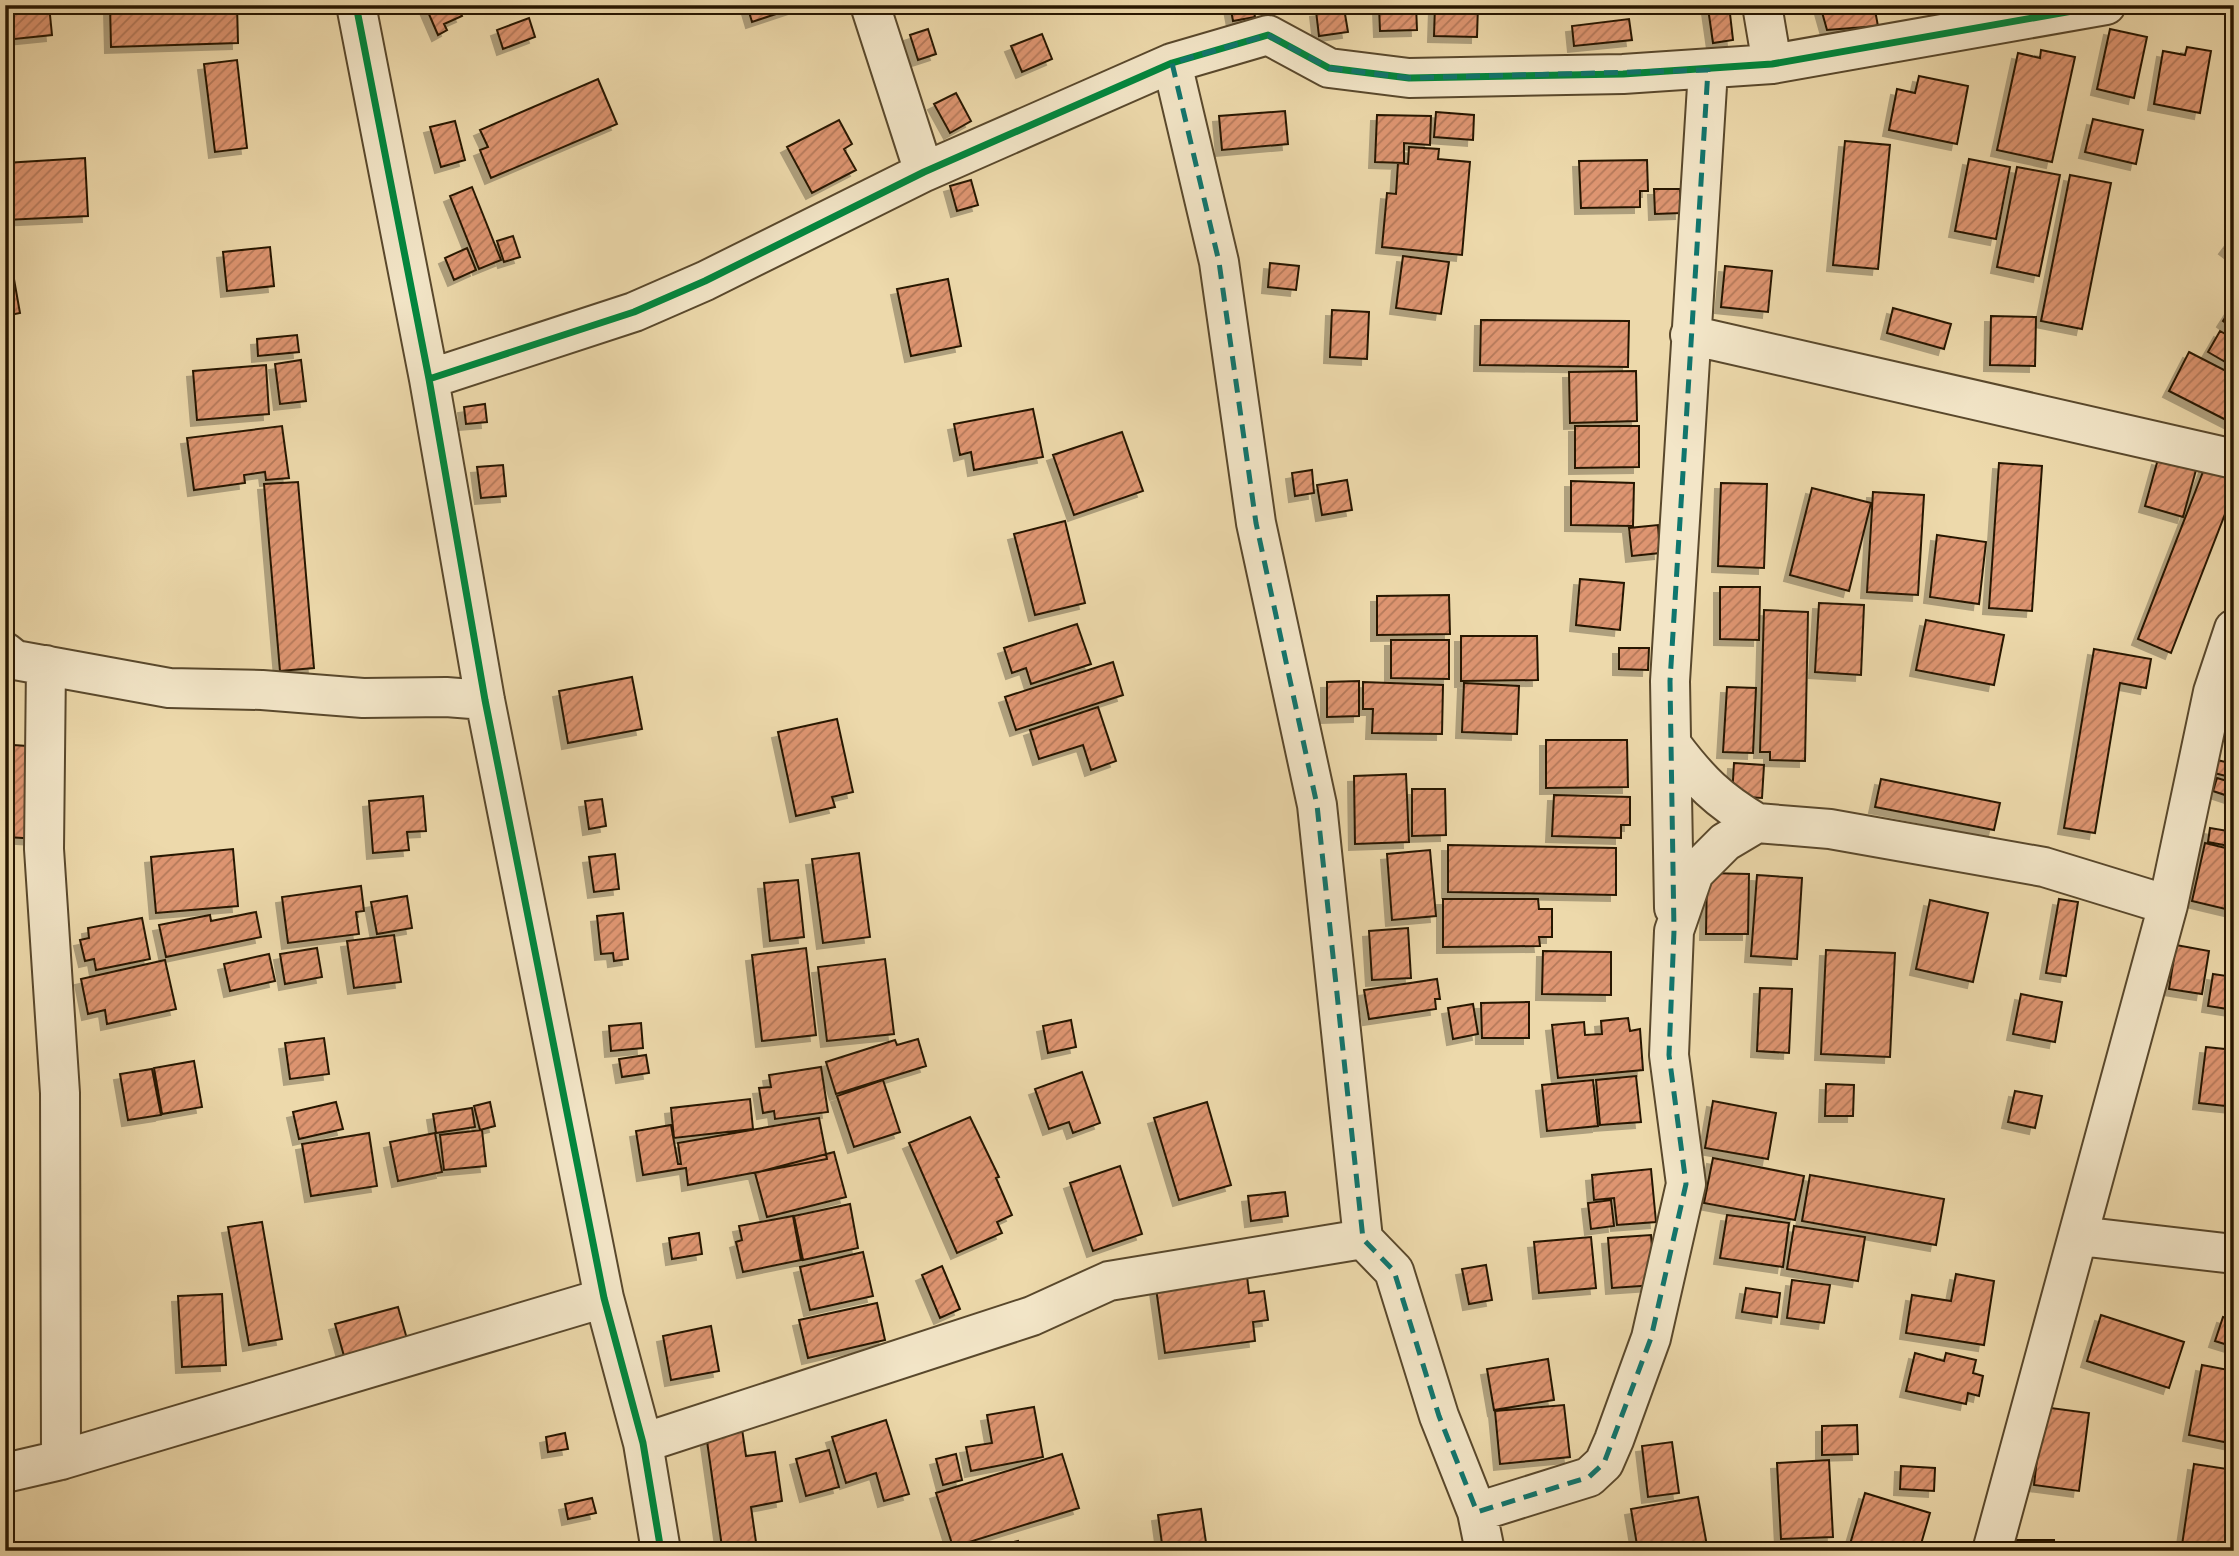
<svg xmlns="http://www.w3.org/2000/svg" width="2239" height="1556" font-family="'IM FELL Double Pica',serif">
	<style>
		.building { fill: url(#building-hatch); stroke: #281701; stroke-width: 2; filter: url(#shadow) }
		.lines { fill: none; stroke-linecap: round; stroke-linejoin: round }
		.minor-casing { stroke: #59482c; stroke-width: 42 }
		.minor { stroke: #f3e6c8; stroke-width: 38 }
		.cycleway-casing { stroke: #f3e6c8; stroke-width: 11 }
		.cycleway { stroke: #00873e; stroke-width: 7 }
		.marked { fill: none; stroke: #0f766e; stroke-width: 5; stroke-dasharray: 14 9; stroke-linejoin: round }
	</style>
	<defs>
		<pattern id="building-hatch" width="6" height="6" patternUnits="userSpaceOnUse" patternTransform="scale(1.75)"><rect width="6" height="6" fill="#de9571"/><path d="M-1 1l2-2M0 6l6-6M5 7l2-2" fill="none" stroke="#b4795a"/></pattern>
		<filter id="shadow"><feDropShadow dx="-6" dy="6" stdDeviation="0" flood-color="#0004"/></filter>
	</defs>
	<rect width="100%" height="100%" fill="#edd9ab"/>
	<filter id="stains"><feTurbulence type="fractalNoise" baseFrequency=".00286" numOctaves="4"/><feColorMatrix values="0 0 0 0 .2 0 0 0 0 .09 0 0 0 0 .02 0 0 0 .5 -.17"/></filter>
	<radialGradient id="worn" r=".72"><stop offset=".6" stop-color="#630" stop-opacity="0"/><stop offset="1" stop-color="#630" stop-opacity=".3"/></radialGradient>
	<path class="building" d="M 5,5 L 49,5 L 52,35 L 5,40 Z
		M 110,5 L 237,5 L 238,43 L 111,47 Z
		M 425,5 L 457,5 L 462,16 L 444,24 L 447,30 L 438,35 Z
		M 747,5 L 803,5 L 752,22 Z
		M 1230,5 L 1253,5 L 1255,17 L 1233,21 Z
		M 1416,5 L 1417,30 L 1380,31 L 1379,6 Z
		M 1435,5 L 1478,5 L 1477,37 L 1434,36 Z
		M 1729,5 L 1733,40 L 1713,43 L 1708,8 Z
		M 1820,5 L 1874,5 L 1878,26 L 1827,30 Z
		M 1344,8 L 1348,32 L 1319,36 L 1316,11 Z
		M 529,18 L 535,37 L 503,49 L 497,30 Z
		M 1629,19 L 1632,40 L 1574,46 L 1572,26 Z
		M 928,29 L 936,54 L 918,60 L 910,35 Z
		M 2110,29 L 2147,37 L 2134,98 L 2097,89 Z
		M 1042,34 L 1052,59 L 1022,72 L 1011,46 Z
		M 2187,47 L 2211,51 L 2200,113 L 2154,104 L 2163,51 L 2185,55 Z
		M 2041,50 L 2075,57 L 2052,162 L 1997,150 L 2018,53 L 2040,58 Z
		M 237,60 L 247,148 L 215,152 L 204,64 Z
		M 1919,76 L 1968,86 L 1957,144 L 1889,130 L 1897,89 L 1915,93 Z
		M 598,79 L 617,124 L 491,178 L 480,150 L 488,147 L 480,130 Z
		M 956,93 L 971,121 L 950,133 L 934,104 Z
		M 1285,111 L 1288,144 L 1222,150 L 1219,116 Z
		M 1436,112 L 1474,115 L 1473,140 L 1434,137 Z
		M 1377,115 L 1431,116 L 1430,145 L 1404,143 L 1404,163 L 1375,162 Z
		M 2093,119 L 2143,130 L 2136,164 L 2085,152 Z
		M 839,120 L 852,144 L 844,149 L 856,170 L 812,193 L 787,147 Z
		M 455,121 L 465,160 L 441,167 L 430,127 Z
		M 1845,141 L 1890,145 L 1878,269 L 1833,265 Z
		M 1409,147 L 1439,149 L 1438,159 L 1470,162 L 1462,255 L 1382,247 L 1387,193 L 1396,194 L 1398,163 L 1408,164 Z
		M 85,158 L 88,216 L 5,220 L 5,163 Z
		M 1969,159 L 2010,167 L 1996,239 L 1955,231 Z
		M 1647,160 L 1648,191 L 1640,191 L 1640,207 L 1581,208 L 1579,161 Z
		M 2017,167 L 2060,175 L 2039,276 L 1997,267 Z
		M 2070,175 L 2111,183 L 2082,329 L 2041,321 Z
		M 971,180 L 978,205 L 957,211 L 950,186 Z
		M 472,187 L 501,260 L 479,269 L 450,196 Z
		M 1654,189 L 1680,189 L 1681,213 L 1655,214 Z
		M 513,236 L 520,257 L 504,262 L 497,241 Z
		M 2234,236 L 2234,255 L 2225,248 Z
		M 270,247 L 274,286 L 227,291 L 223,252 Z
		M 467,248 L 476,270 L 454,280 L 445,258 Z
		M 1403,256 L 1449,262 L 1441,314 L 1396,308 Z
		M 1270,263 L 1299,266 L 1296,290 L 1268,287 Z
		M 1725,266 L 1772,271 L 1768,312 L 1721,307 Z
		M 12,268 L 20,313 L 5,316 L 5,269 Z
		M 948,279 L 961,346 L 911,356 L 897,289 Z
		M 2234,304 L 2234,329 L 2223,321 Z
		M 1893,308 L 1951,324 L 1944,349 L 1887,333 Z
		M 1332,310 L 1369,312 L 1367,359 L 1330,357 Z
		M 1991,316 L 2036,317 L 2035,366 L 1990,365 Z
		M 1481,320 L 1629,321 L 1628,367 L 1480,365 Z
		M 2220,331 L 2234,339 L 2234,367 L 2208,352 Z
		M 297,335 L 299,352 L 258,356 L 257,339 Z
		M 2189,352 L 2234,375 L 2234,424 L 2169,391 Z
		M 301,360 L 306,401 L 280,404 L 275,364 Z
		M 266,365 L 269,414 L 197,420 L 193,371 Z
		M 1636,371 L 1637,421 L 1570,423 L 1569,372 Z
		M 485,404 L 487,422 L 466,424 L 464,407 Z
		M 1033,409 L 1043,457 L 974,470 L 971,452 L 960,455 L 954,424 Z
		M 282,426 L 289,478 L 266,480 L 265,472 L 244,475 L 245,483 L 194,490 L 187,438 Z
		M 1575,426 L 1639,426 L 1639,467 L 1575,468 Z
		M 1122,432 L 1143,491 L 1074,515 L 1053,455 Z
		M 2158,459 L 2196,470 L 2183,517 L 2145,506 Z
		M 1999,463 L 2042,466 L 2032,611 L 1989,608 Z
		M 2206,464 L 2234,476 L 2234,491 L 2171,653 L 2138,639 Z
		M 503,465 L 506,496 L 481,498 L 477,467 Z
		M 1312,470 L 1314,493 L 1295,496 L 1292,473 Z
		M 1347,480 L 1352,510 L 1322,515 L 1317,485 Z
		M 1571,481 L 1634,483 L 1633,526 L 1571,525 Z
		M 298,482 L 314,668 L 280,671 L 264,484 Z
		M 1721,483 L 1767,484 L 1764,568 L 1718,566 Z
		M 1812,488 L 1871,503 L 1849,591 L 1790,575 Z
		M 1873,492 L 1924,495 L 1918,595 L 1867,592 Z
		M 1065,521 L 1085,603 L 1035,615 L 1014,534 Z
		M 1658,525 L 1660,553 L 1632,556 L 1629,528 Z
		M 1937,535 L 1986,542 L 1979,604 L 1930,597 Z
		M 1580,579 L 1624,583 L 1620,630 L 1576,625 Z
		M 1720,587 L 1760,587 L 1759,640 L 1720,639 Z
		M 1449,595 L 1450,634 L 1377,635 L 1377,596 Z
		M 1819,603 L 1864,605 L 1861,675 L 1815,672 Z
		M 1764,610 L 1808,612 L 1805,761 L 1770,760 L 1770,752 L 1760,752 Z
		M 1926,620 L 2004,635 L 1994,685 L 1916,670 Z
		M 1077,624 L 1091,664 L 1031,684 L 1026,668 L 1012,673 L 1004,648 Z
		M 1461,636 L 1537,636 L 1538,680 L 1461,681 Z
		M 1391,640 L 1449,640 L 1449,679 L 1391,678 Z
		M 1619,648 L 1649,648 L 1648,670 L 1619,669 Z
		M 2094,649 L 2151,659 L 2146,688 L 2120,683 L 2095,833 L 2064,828 Z
		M 1113,662 L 1123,695 L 1016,730 L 1005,697 Z
		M 632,677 L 642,729 L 568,743 L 559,691 Z
		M 1359,681 L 1359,716 L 1327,717 L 1327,682 Z
		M 1363,682 L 1443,685 L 1442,734 L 1372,733 L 1373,709 L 1363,709 Z
		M 1464,683 L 1519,686 L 1517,734 L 1462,732 Z
		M 1727,687 L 1756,688 L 1753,753 L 1723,752 Z
		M 1098,707 L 1116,761 L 1091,770 L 1083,745 L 1039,759 L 1030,730 Z
		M 837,719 L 853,792 L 832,797 L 835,807 L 796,816 L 778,732 Z
		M 1546,740 L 1627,740 L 1628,787 L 1546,788 Z
		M 13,745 L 42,747 L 37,839 L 8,837 Z
		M 2217,760 L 2234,764 L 2234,778 L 2214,773 Z
		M 1734,763 L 1764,765 L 1762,798 L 1732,796 Z
		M 1406,774 L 1409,842 L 1355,844 L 1354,776 Z
		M 2217,778 L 2234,783 L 2234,798 L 2213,791 Z
		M 1881,779 L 2000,803 L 1994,830 L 1875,807 Z
		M 1412,789 L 1445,789 L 1446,835 L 1412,836 Z
		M 1554,795 L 1630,797 L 1630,825 L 1621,825 L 1621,838 L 1552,836 Z
		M 423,796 L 426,831 L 407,832 L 409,850 L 373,853 L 369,801 Z
		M 602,799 L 606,826 L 589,829 L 585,801 Z
		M 2210,828 L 2234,832 L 2234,847 L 2208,842 Z
		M 2205,843 L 2234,850 L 2234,911 L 2192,901 Z
		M 1448,845 L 1616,848 L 1616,895 L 1448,892 Z
		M 233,849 L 238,906 L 156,913 L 151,857 Z
		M 1430,850 L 1436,916 L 1392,920 L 1387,854 Z
		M 859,853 L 870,937 L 823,943 L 812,859 Z
		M 615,854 L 619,889 L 594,892 L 589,857 Z
		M 1707,873 L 1749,874 L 1748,934 L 1706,934 Z
		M 1757,875 L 1802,878 L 1797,959 L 1751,956 Z
		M 798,880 L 804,937 L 770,941 L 764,883 Z
		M 361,886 L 364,911 L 356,912 L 359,934 L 288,943 L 282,897 Z
		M 407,896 L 412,928 L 377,934 L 371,902 Z
		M 1443,899 L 1538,899 L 1539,909 L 1552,909 L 1552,937 L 1539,937 L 1540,946 L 1443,947 Z
		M 2059,899 L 2078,902 L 2066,976 L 2046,973 Z
		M 1930,900 L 1988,913 L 1973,982 L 1916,969 Z
		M 256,912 L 261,937 L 166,957 L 159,925 L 210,915 L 211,921 Z
		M 623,913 L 628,959 L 614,961 L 613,953 L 601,954 L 597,916 Z
		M 142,918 L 150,959 L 96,970 L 94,959 L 85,961 L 80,940 L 89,938 L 88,928 Z
		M 1408,928 L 1411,978 L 1372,980 L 1369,931 Z
		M 394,935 L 401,982 L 354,988 L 347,941 Z
		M 2176,945 L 2209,951 L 2202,994 L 2169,989 Z
		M 317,948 L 322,977 L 285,984 L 280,954 Z
		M 806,948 L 816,1035 L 762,1041 L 752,955 Z
		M 1826,950 L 1895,953 L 1890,1057 L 1821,1054 Z
		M 1543,951 L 1611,952 L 1611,995 L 1542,994 Z
		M 269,954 L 275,981 L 230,991 L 224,964 Z
		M 885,959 L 894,1034 L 827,1041 L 818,967 Z
		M 165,960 L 176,1009 L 107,1024 L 105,1010 L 88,1014 L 81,979 Z
		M 2213,974 L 2234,977 L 2234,1010 L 2208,1006 Z
		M 1437,979 L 1440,999 L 1435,999 L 1436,1009 L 1369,1019 L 1364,990 Z
		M 1760,988 L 1792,989 L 1789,1053 L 1757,1051 Z
		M 2021,994 L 2062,1002 L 2055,1042 L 2013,1034 Z
		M 1529,1002 L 1529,1038 L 1482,1038 L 1481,1003 Z
		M 1473,1004 L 1478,1034 L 1453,1039 L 1448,1008 Z
		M 1628,1018 L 1630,1031 L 1640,1029 L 1643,1070 L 1558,1078 L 1552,1025 L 1584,1022 L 1585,1035 L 1602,1034 L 1601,1021 Z
		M 1071,1020 L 1076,1047 L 1048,1053 L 1043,1026 Z
		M 641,1023 L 643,1048 L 611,1051 L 609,1026 Z
		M 324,1038 L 329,1074 L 290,1079 L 285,1043 Z
		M 918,1039 L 926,1066 L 836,1094 L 826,1062 L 895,1040 L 897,1045 Z
		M 2206,1047 L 2234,1050 L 2234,1107 L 2199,1103 Z
		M 646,1055 L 649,1073 L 622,1077 L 619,1059 Z
		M 194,1061 L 202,1107 L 162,1114 L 154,1068 Z
		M 821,1067 L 828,1112 L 775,1119 L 774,1111 L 763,1113 L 759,1088 L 771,1087 L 769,1075 Z
		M 152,1069 L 161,1115 L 128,1120 L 120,1074 Z
		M 1082,1072 L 1100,1123 L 1073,1133 L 1069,1122 L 1049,1129 L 1035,1089 Z
		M 1636,1076 L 1641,1122 L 1600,1125 L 1596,1080 Z
		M 883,1080 L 900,1132 L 854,1147 L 837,1096 Z
		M 1593,1080 L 1598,1126 L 1547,1131 L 1542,1085 Z
		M 1826,1084 L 1854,1085 L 1853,1116 L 1825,1116 Z
		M 2015,1091 L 2042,1096 L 2035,1128 L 2008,1122 Z
		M 750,1099 L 753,1129 L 674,1138 L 671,1108 Z
		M 1713,1101 L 1776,1113 L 1768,1159 L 1705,1148 Z
		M 336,1102 L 343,1129 L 299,1139 L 293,1112 Z
		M 490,1102 L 495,1126 L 480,1130 L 474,1106 Z
		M 1207,1102 L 1231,1185 L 1179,1200 L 1154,1118 Z
		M 472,1108 L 475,1127 L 436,1133 L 433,1114 Z
		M 970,1117 L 999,1177 L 996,1178 L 1012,1215 L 997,1222 L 1002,1233 L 957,1253 L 909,1143 Z
		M 819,1118 L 827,1159 L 688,1185 L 686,1168 L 643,1175 L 636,1131 L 671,1125 L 678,1164 L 681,1164 L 678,1143 Z
		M 482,1130 L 486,1166 L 444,1170 L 440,1135 Z
		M 369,1133 L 377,1186 L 311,1196 L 302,1144 Z
		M 435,1133 L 442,1172 L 398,1181 L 390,1142 Z
		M 834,1152 L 846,1197 L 767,1217 L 755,1173 Z
		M 1713,1158 L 1804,1176 L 1795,1220 L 1704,1203 Z
		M 1120,1166 L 1142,1234 L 1093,1251 L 1070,1183 Z
		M 1651,1169 L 1656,1222 L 1617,1225 L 1614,1198 L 1594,1200 L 1592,1175 Z
		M 1810,1175 L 1944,1199 L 1936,1245 L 1802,1221 Z
		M 1285,1192 L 1288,1216 L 1251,1221 L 1248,1196 Z
		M 1611,1200 L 1614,1226 L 1591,1229 L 1588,1203 Z
		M 850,1204 L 858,1248 L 803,1260 L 794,1216 Z
		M 1727,1215 L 1789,1223 L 1783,1267 L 1720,1258 Z
		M 793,1216 L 801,1260 L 743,1272 L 736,1242 L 742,1240 L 739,1226 Z
		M 262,1222 L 282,1339 L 249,1345 L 228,1227 Z
		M 1794,1226 L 1865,1237 L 1858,1281 L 1787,1269 Z
		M 699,1233 L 702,1254 L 672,1259 L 669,1238 Z
		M 1651,1235 L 1655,1285 L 1612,1288 L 1608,1238 Z
		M 1591,1237 L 1596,1288 L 1539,1293 L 1534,1242 Z
		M 863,1252 L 873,1296 L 810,1310 L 800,1267 Z
		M 1486,1265 L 1492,1300 L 1469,1304 L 1462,1269 Z
		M 942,1266 L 960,1309 L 940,1318 L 922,1275 Z
		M 1956,1274 L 1994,1281 L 1984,1345 L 1906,1333 L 1912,1295 L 1951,1301 Z
		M 1247,1276 L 1249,1293 L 1264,1291 L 1268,1320 L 1253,1322 L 1255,1341 L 1165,1353 L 1156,1288 Z
		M 1792,1280 L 1830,1285 L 1824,1323 L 1787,1318 Z
		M 1746,1288 L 1780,1293 L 1777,1317 L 1742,1312 Z
		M 222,1294 L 226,1365 L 182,1367 L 178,1296 Z
		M 877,1303 L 885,1340 L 808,1358 L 799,1320 Z
		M 398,1307 L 407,1339 L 344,1356 L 335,1324 Z
		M 2101,1315 L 2184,1342 L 2169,1388 L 2087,1361 Z
		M 2223,1317 L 2234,1320 L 2234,1347 L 2215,1341 Z
		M 711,1326 L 719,1371 L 671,1380 L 663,1336 Z
		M 1915,1353 L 1944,1361 L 1946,1353 L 1976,1360 L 1973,1373 L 1983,1376 L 1979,1396 L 1968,1393 L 1966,1404 L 1906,1391 Z
		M 1548,1359 L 1554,1400 L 1494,1410 L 1487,1369 Z
		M 2202,1365 L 2234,1371 L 2234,1444 L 2189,1435 Z
		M 1564,1405 L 1570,1457 L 1500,1464 L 1495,1411 Z
		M 1034,1407 L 1043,1457 L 971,1471 L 966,1447 L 992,1443 L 987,1415 Z
		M 2043,1407 L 2089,1413 L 2079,1491 L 2034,1485 Z
		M 886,1420 L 909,1494 L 884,1501 L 876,1473 L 846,1483 L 832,1437 Z
		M 1857,1425 L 1858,1454 L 1822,1455 L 1822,1426 Z
		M 742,1429 L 746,1456 L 775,1452 L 782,1501 L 751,1507 L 756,1542 L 722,1547 L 706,1434 Z
		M 565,1433 L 568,1449 L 548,1452 L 546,1437 Z
		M 1672,1442 L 1679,1493 L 1648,1497 L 1642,1446 Z
		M 829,1450 L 839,1487 L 806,1496 L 796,1459 Z
		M 956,1454 L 962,1480 L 943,1485 L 936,1459 Z
		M 1062,1454 L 1079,1508 L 953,1547 L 936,1493 Z
		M 1829,1460 L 1833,1537 L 1781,1539 L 1777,1463 Z
		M 2194,1464 L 2234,1470 L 2234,1551 L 2182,1545 Z
		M 1901,1466 L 1935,1468 L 1934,1491 L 1900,1489 Z
		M 1865,1493 L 1930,1513 L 1919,1551 L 1848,1551 Z
		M 1698,1497 L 1708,1551 L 1638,1551 L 1631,1509 Z
		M 592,1498 L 596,1513 L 568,1519 L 565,1504 Z
		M 1201,1509 L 1207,1549 L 1163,1551 L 1158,1515 Z
		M 2015,1540 L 2054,1540 L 2055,1551 L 2015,1551 Z
		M 1018,1541 L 1020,1551 L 976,1551 Z"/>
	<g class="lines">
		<defs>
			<path id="minor" d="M 356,5 L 429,379 L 485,700 L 604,1298 L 643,1443 L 661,1551
				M 870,5 L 924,172
				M 1762,5 L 1772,64
				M 1172,63 L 1219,262 L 1256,523 L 1317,805 L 1363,1239 L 1394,1271 L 1439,1416 L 1477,1512 L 1485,1551
				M 1690,335 L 2234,459
				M 429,379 L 634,312 L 705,281 L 924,172 L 1172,63 L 1268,35 L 1329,68 L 1409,78 L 1623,74 L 1772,64 L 2106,5
				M 5,652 L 15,660 L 169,688 L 262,690 L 363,698 L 446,697 L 485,700
				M 46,665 L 44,849 L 60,1093 L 61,1460
				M 1672,745 C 1699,781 1718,800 1757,823
				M 1674,908 L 1670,681 L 1708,70
				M 2079,1236 L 2234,1254
				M 643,1443 L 1032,1316 L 1109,1281 L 1363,1239
				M 5,1473 L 61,1460 L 604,1298
				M 1477,1512 L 1589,1477 L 1604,1463 L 1614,1440 L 1651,1338 L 1686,1184 L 1669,1055 L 1674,931 L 1694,873 L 1725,842 L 1757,823 L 1830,829 L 2044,867 L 2168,905
				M 1992,1551 L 2168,905 L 2213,692 L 2234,629"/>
		</defs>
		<use href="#minor" class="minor-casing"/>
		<use href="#minor" class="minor"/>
		<defs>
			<path id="cycleway" d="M 356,5 L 429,379 L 485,700 L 604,1298 L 643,1443 L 661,1551
				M 429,379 L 634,312 L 705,281 L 924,172 L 1172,63 L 1268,35 L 1329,68 L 1409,78 L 1623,74 L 1772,64 L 2106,5"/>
		</defs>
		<use href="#cycleway" class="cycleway-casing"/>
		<use href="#cycleway" class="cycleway"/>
	</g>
	<path class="marked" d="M 1268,35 L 1329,68 L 1409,78 L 1708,70 L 1670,681 L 1674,931 L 1669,1055 L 1686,1184 L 1651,1338 L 1604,1463 L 1589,1477 L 1477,1512 L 1439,1416 L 1394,1271 L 1363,1239 L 1317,805 L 1256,523 L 1219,262 L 1172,63 Z"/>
	<rect width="2239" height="1556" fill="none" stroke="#edd9ab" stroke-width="28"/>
	<rect x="7" y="7" width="2225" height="1542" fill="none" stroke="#281701" stroke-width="3.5"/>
	<rect x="14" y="14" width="2211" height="1528" fill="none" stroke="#281701" stroke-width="2"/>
	<rect width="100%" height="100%" filter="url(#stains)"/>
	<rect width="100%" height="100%" fill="url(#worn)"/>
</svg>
